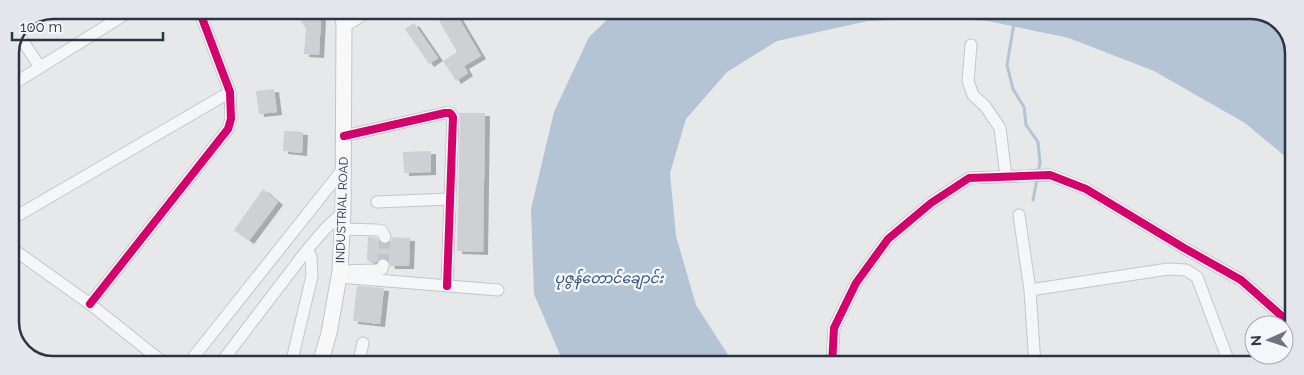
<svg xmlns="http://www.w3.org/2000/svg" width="1304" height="375" font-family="Raleway,'Noto Sans Myanmar',sans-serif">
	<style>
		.water { fill: #b4c4d5 }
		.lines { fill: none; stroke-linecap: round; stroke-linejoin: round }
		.stream { stroke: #b4c4d5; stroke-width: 3 }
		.building { fill: #ced0d3; filter: url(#shadow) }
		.minor-tunnel { stroke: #c1c4c9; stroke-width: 11; stroke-dasharray: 11 5.5; stroke-linecap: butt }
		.minor-casing { stroke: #c4c6c8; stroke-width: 13 }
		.major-casing { stroke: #c2c5c8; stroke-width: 17 }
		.minor { stroke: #f5f6f7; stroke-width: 11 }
		.major { stroke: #f8f8f8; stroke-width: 15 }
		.cycleway-casing { stroke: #f4f6f9; stroke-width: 11 }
		.cycleway { stroke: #d6006c; stroke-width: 8 }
		.labels { text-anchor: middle; stroke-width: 5; stroke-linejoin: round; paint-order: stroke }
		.street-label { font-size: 12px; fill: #2b3445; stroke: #f4f6f9 }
		.water-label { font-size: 14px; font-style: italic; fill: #34527a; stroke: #f4f6f9 }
		.rim { fill: none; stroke: #2b3445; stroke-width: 2.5 }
	</style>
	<defs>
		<filter id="shadow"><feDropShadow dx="5" dy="3" stdDeviation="0" flood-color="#0004"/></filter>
	</defs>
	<rect width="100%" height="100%" fill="#e6e8ea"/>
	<path class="water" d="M 616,11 L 1262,11 L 1284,25 L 1294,49 L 1293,163 L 1245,123 L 1154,71 L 1069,38 L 988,21 L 947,18 L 868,21 L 777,41 L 727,72 L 686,119 L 670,173 L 676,236 L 696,305 L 734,364 L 564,364 L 534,294 L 531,209 L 554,112 L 589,37 Z"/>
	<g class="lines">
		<path class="stream" d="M 1014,23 L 1007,65 L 1013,89 L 1024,107 L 1026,125 L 1038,142 L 1040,163 L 1038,172
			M 1033,200 L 1037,179"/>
	</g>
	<path class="building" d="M 294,10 L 316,10 L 321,19 L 319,55 L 304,54 L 306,29 Z
		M 433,10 L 454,10 L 481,56 L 464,66 L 468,73 L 456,81 L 443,61 L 457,52 Z
		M 414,23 L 438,58 L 429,64 L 405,29 Z
		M 274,89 L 277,112 L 259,114 L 256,91 Z
		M 459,113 L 485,113 L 483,252 L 457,251 L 460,117 Z
		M 284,131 L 303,132 L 302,153 L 283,151 Z
		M 431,151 L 431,172 L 404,173 L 403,152 Z
		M 263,189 L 278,202 L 249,241 L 234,230 Z
		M 368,237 L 377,238 L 380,243 L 385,244 L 391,242 L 392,237 L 410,238 L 409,266 L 390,266 L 389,260 L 384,258 L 380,258 L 376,262 L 371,263 L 367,259 Z
		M 357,286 L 384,288 L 380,324 L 353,321 Z"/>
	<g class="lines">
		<path class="minor-tunnel" d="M 383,265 L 385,237"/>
		<defs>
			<path id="minor" d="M 18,34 L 40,67
				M 971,45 L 968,81 L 973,95 L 985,106 L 1000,128 L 1006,176
				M 10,86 L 132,10
				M 344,136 L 445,113 L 450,113 L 453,117 L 447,286
				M 377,202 L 450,199
				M 1019,215 L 1030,290 L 1035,365
				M 10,220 L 230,92
				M 343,229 L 377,230 L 382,231 L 385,237
				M 10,247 L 90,304 L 165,364
				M 340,271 L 376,270 L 382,269 L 383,265
				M 339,277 L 498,290
				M 1030,290 L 1168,269 L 1186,270 L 1197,277 L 1230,365
				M 90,304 L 228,129 L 231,119 L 230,92 L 199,10
				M 188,364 L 343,169
				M 220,364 L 307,250 L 325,229 L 343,212
				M 291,364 L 312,276 L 311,257 L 307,250
				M 358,364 L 363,343
				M 832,365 L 834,328 L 856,283 L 888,239 L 931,203 L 969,178 L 1050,175 L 1086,189 L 1184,248 L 1241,280 L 1293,326"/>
			<path id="major" d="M 344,24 L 367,10
				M 320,364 L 329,333 L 340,271 L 343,212 L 344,24 L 341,10"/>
		</defs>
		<use href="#minor" class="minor-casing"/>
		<use href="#major" class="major-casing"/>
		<use href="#minor" class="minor"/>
		<use href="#major" class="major"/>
		<defs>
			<path id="cycleway" d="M 344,136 L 445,113 L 450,113 L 453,117 L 447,286
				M 90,304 L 228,129 L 231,119 L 230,92 L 199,10
				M 832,365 L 834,328 L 856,283 L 888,239 L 931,203 L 969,178 L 1050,175 L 1086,189 L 1184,248 L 1241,280 L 1293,326"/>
		</defs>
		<use href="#cycleway" class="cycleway-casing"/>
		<use href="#cycleway" class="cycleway"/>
	</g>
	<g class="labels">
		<g class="street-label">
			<text transform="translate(342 210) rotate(-88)" y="4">INDUSTRIAL ROAD</text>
		</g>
		<g class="water-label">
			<text x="609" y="283">ပုဇွန်တောင်ချောင်း</text>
		</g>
	</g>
	<path d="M0 0H1304V375H0ZM53 19H1251A34 34 0 0 1 1285 53V322A34 34 0 0 1 1251 356H53A34 34 0 0 1 19 322V53A34 34 0 0 1 53 19Z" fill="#e4e6eb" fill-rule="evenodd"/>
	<path class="rim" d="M53 19H1251A34 34 0 0 1 1285 53V322A34 34 0 0 1 1251 356H53A34 34 0 0 1 19 322V53A34 34 0 0 1 53 19Z"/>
	<g transform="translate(1269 340) rotate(267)"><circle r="24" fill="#f4f6f9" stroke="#a4a8b1"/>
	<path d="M0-4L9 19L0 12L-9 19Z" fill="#6c737f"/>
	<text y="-8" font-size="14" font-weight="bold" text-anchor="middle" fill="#2b3445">N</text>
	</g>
	<path d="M12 32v8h151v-8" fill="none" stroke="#2b3445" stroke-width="2.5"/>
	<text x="20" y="32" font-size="15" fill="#2b3445" stroke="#f4f6f9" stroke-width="4" paint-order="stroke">100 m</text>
</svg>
